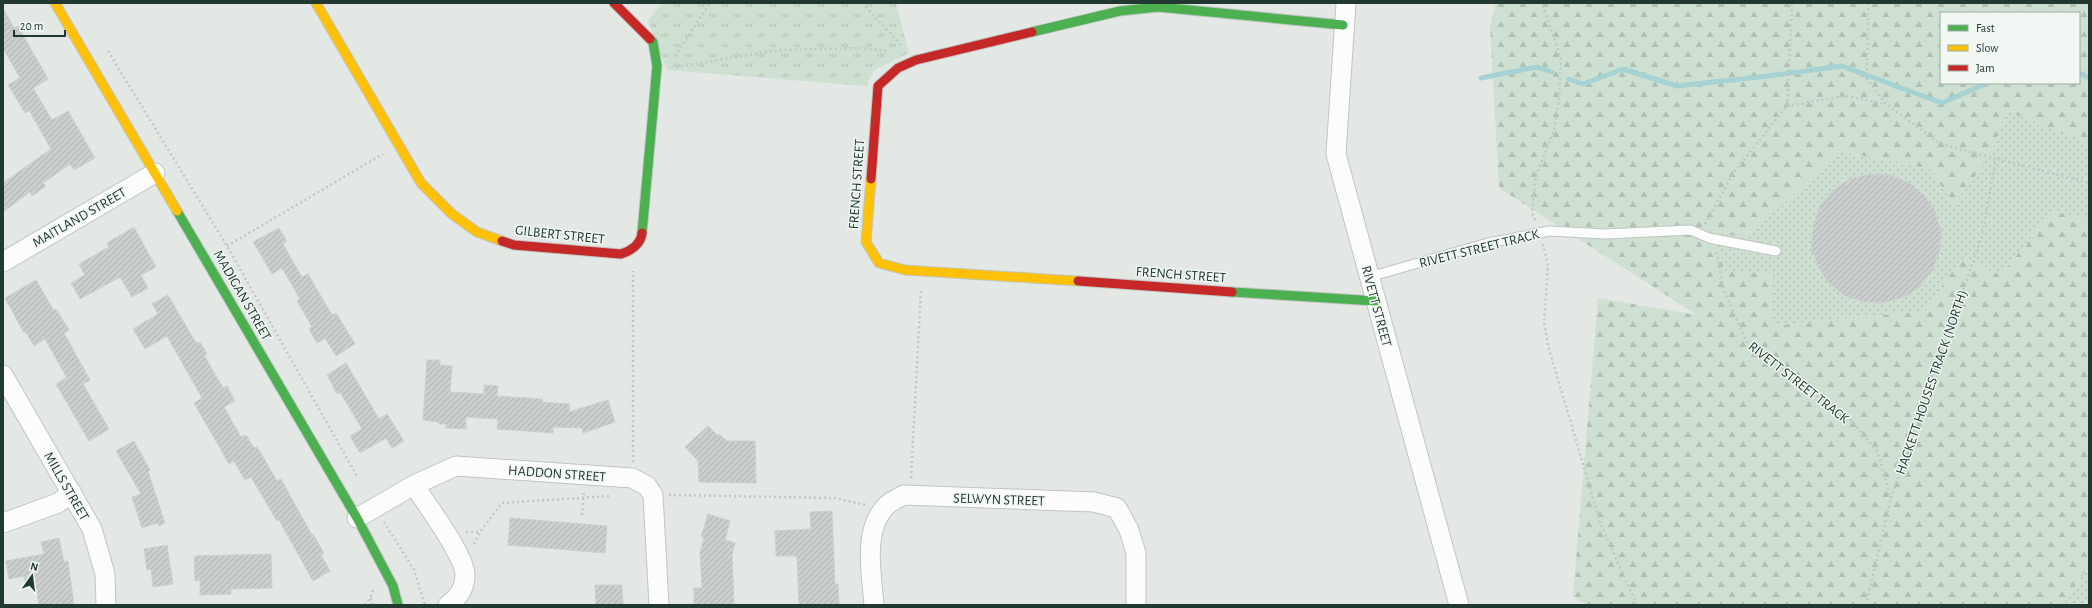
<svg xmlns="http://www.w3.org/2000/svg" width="2092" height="608" font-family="'Alegreya Sans',sans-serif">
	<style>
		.grass { fill: url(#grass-dots); fill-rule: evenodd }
		.forest { fill: url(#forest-firs); fill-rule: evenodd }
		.park { fill: url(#park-tufts) }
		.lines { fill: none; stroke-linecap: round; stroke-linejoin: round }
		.stream { stroke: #a6d2d4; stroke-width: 5 }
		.building { fill: url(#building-hatch); stroke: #ccd1ce }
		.lane-casing { stroke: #c0c5c2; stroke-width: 11 }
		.street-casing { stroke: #c0c5c2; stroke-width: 21 }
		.fast-casing { stroke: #bfc5c2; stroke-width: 11 }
		.slow-casing { stroke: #bfc5c2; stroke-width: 11 }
		.jam-casing { stroke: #bfc5c2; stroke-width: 11 }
		.path { stroke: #c0c8c4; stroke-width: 2.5; stroke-dasharray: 2 3; stroke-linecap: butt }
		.lane { stroke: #fbfcfb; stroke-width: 9 }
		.street { stroke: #fbfcfb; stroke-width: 19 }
		.fast { stroke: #4caf50; stroke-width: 9 }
		.slow { stroke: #ffc107; stroke-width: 9 }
		.jam { stroke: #c62828; stroke-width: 9 }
		.labels { text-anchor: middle; stroke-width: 3; stroke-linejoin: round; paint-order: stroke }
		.street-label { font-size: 14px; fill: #223931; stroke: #f1f7f3 }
	</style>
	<defs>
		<pattern id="grass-dots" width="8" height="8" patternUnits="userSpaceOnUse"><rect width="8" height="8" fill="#cde0d1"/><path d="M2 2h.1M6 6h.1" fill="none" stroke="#b0c1b4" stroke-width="1.8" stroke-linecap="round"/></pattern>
		<pattern id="forest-firs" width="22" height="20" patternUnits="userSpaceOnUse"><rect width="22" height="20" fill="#cde0d1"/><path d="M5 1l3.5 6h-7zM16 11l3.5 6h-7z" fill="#b0c1b4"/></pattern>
		<pattern id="park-tufts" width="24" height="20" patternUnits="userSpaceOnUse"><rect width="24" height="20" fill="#cde0d1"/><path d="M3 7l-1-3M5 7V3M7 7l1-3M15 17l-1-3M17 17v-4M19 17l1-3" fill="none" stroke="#b0c1b4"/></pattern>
		<pattern id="building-hatch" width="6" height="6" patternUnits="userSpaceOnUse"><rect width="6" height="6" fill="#cacfcd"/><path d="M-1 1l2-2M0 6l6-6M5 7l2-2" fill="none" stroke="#adb2b0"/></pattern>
	</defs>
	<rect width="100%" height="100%" fill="#e3e8e5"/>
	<path class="grass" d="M 1880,3 L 2089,3 L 2089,220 L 2052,211 L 2001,275 L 1961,259 L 1925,311 L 1770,326 L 1724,270 L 1716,231 L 1745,238 L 1842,152 L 1930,169 L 1993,151 L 1870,88 ZM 1941,13 L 2079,13 L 2079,83 L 1941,83 Z
		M 2089,566 L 2089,605 L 2063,605 Z"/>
	<path class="forest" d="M 1496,3 L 2089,3 L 2089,143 L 2006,111 L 1993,151 L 1954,205 L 1930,169 L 1842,152 L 1745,238 L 1717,232 L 1724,270 L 1774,274 L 1770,326 L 1925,311 L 1961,259 L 2001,275 L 2052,211 L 2089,220 L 2089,566 L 2063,605 L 1586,605 L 1573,596 L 1598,298 L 1697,315 L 1499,188 L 1490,26 ZM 1941,13 L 2079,13 L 2079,83 L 1941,83 Z"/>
	<path class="park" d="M 662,3 L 896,3 L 909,53 L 874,70 L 866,86 L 667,70 L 648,21 Z"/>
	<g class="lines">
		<path class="stream" d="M 2079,73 L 2089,78
			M 1481,78 L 1537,67 L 1552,72
			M 1569,79 L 1583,84 L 1623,69 L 1677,86 L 1768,76 L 1842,66 L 1942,103 L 1987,83"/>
	</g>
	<path class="building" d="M 3,8 L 14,28 L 18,26 L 48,79 L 33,88 L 52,120 L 68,111 L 95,158 L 74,170 L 70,164 L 43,183 L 46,186 L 32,196 L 30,192 L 3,212 L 3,183 L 51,149 L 29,110 L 25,113 L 8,85 L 20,78 L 3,48 Z
		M 1870,174 L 1890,175 L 1908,182 L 1924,195 L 1935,211 L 1941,231 L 1940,250 L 1933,269 L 1921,286 L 1904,297 L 1884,303 L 1863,302 L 1844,295 L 1828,282 L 1817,265 L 1814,254 L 1811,255 L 1813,225 L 1820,206 L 1833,190 L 1850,179 Z
		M 134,227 L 156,267 L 141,275 L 148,288 L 132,297 L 120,277 L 80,299 L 71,283 L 85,275 L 79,264 L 109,247 L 107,243 Z
		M 279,228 L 287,241 L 283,244 L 302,277 L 308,274 L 332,315 L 336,313 L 355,344 L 336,356 L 325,338 L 317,343 L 309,329 L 312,327 L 297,301 L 300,299 L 282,268 L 272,274 L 253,242 Z
		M 36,280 L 54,311 L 56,309 L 69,330 L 64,333 L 90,380 L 83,384 L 109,429 L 89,441 L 56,384 L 67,378 L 45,339 L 34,346 L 26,332 L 24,333 L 5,298 Z
		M 168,295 L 193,338 L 198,344 L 200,342 L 207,354 L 204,355 L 223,388 L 227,386 L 235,401 L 224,407 L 241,437 L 246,435 L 254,448 L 257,447 L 277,481 L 281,479 L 312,535 L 313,534 L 324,553 L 321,555 L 330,571 L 313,581 L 279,520 L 277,521 L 251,477 L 245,480 L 234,461 L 229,464 L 194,403 L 202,398 L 167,336 L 145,349 L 133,329 L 158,314 L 152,304 Z
		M 427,360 L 440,360 L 440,365 L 452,366 L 450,392 L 484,394 L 484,385 L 498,386 L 497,396 L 542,399 L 542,402 L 570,404 L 569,412 L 608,400 L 615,422 L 583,433 L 582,428 L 553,427 L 553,433 L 497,429 L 498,419 L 466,417 L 466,429 L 446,428 L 446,424 L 439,424 L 438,422 L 423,420 Z
		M 346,363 L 379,419 L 387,414 L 404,441 L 392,448 L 386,438 L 360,453 L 350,436 L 362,429 L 340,392 L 337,394 L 327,375 Z
		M 708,426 L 718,436 L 719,434 L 727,441 L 755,441 L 756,483 L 699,482 L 698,461 L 685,447 Z
		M 134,441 L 150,470 L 148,471 L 165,523 L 159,526 L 157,523 L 142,528 L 132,497 L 141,494 L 116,451 Z
		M 832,511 L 835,584 L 838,584 L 839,605 L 799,605 L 797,556 L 776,556 L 775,531 L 811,529 L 810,512 Z
		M 708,514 L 730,521 L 725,540 L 735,543 L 732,555 L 734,604 L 694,605 L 694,588 L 702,588 L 700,552 L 704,538 L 701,537 Z
		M 510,518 L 607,526 L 605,553 L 508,545 Z
		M 59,538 L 64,562 L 68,561 L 74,605 L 39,605 L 35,582 L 25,584 L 24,576 L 9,579 L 6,561 L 44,554 L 41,542 Z
		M 167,545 L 173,584 L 153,587 L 151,569 L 147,570 L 144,549 Z
		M 271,554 L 272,588 L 231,589 L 231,594 L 200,595 L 200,580 L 195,581 L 194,556 Z
		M 595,585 L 622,585 L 623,605 L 596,605 Z"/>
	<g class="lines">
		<defs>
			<path id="lane" d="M 1369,277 L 1488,243 L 1549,231 L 1605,234 L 1691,230 L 1709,238 L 1776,251"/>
			<path id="street" d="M 1346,3 L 1336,154 L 1459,605
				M 3,262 L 155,173
				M 3,375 L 92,529 L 105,574 L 106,605
				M 414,485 C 426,504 465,555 465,575 C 465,588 458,598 448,605
				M 357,518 L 414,485 L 456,466 L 632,478 L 647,486 L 653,495 L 659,605
				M 3,523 L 58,503 L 72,493
				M 874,605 C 872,575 862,531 886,506 C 890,502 898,498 904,495 L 1094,502 L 1117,508 L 1129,530 L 1136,553 L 1136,605"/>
			<path id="fast" d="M 1032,32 L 1120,11 L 1158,7 L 1343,25
				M 177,211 L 357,518 L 393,586 L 398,605
				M 642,233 L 657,66 L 653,42 L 650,39
				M 1232,292 L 1376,301"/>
			<path id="slow" d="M 55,3 L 177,211
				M 316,3 L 421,183 L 452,214 L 477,232 L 502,241
				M 871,179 L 866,242 L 879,263 L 905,270 L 1078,281"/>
			<path id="jam" d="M 614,3 L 650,39
				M 871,179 L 878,86 L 898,68 L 916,60 L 1032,32
				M 502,241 L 514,245 L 621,254 C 631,251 641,244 642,233
				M 1078,281 L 1232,292"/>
		</defs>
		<use href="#lane" class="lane-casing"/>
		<use href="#street" class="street-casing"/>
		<use href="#fast" class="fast-casing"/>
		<use href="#slow" class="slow-casing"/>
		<use href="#jam" class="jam-casing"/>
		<path class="path" d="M 862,3 L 901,45
			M 1868,3 L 1867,79 L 1886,104 L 1941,144 L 2089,183
			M 108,51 L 227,246 L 357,476
			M 675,56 L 710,3
			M 676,67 L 779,50 L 860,48 L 887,51
			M 1787,106 L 1792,3
			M 1787,106 L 1846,96 L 1885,104
			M 1535,220 L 1532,212 L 1536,175 L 1554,131 L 1559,100 L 1561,58 L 1542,3
			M 1705,224 L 1734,172 L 1787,106
			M 1543,244 L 1548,266 L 1544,323 L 1549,349 L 1601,525 L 1637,605
			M 227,246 L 383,154
			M 1716,252 L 1718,258 L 1723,288 L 1746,341 L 1801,381 L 1849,418 L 1877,451 L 1891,498
			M 633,462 L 633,271
			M 911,478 L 921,289
			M 669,495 L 835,498 L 866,505
			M 582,515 L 584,491
			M 384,522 L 414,570 L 425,605
			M 466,532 L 480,532
			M 474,544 L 480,532 L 502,503 L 610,496
			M 371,598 L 372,605
			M 365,605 L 370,598 L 373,590
			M 1866,605 L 1891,498 L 1982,236 L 1996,159"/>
		<use href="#lane" class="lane"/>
		<use href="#street" class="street"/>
		<use href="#fast" class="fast"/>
		<use href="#slow" class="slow"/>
		<use href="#jam" class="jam"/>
	</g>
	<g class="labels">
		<g class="street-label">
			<text transform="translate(856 184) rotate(-86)" y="5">FRENCH STREET</text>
			<text transform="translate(79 217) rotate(-30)" y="5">MAITLAND STREET</text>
			<text transform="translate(560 234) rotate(6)" y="5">GILBERT STREET</text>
			<text transform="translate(1479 248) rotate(-14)" y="5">RIVETT STREET TRACK</text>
			<text transform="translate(1181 274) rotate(4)" y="5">FRENCH STREET</text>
			<text transform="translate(243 295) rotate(60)" y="5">MADIGAN STREET</text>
			<text transform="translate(1377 306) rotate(75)" y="5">RIVETT STREET</text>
			<text transform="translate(1799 382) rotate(38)" y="5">RIVETT STREET TRACK</text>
			<text transform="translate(1931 382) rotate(-71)" y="5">HACKETT HOUSES TRACK (NORTH)</text>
			<text transform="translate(557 473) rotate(4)" y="5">HADDON STREET</text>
			<text transform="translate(67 486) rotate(60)" y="5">MILLS STREET</text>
			<text transform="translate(999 499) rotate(2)" y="5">SELWYN STREET</text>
		</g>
	</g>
	<rect width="2092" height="608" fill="none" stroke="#223931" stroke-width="8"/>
	<rect x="1940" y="12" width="140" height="72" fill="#f1f7f3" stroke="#9eaba5"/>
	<rect x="1948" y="25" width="20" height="6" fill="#4caf50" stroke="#9eaba5"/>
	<text x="1976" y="32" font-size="12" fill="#223931">Fast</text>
	<rect x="1948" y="45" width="20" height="6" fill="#ffc107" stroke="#9eaba5"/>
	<text x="1976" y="52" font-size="12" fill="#223931">Slow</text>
	<rect x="1948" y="65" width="20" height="6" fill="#c62828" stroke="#9eaba5"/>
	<text x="1976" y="72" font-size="12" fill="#223931">Jam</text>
	<g transform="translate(32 576) rotate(14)" stroke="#f1f7f3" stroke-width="3" paint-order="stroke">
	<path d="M0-3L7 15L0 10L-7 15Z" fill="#223931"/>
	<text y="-6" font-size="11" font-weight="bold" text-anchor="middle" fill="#223931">N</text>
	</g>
	<path d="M14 30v6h51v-6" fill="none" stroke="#223931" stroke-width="2"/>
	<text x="20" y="30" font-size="12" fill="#223931" stroke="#f1f7f3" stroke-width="3" paint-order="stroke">20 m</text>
</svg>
